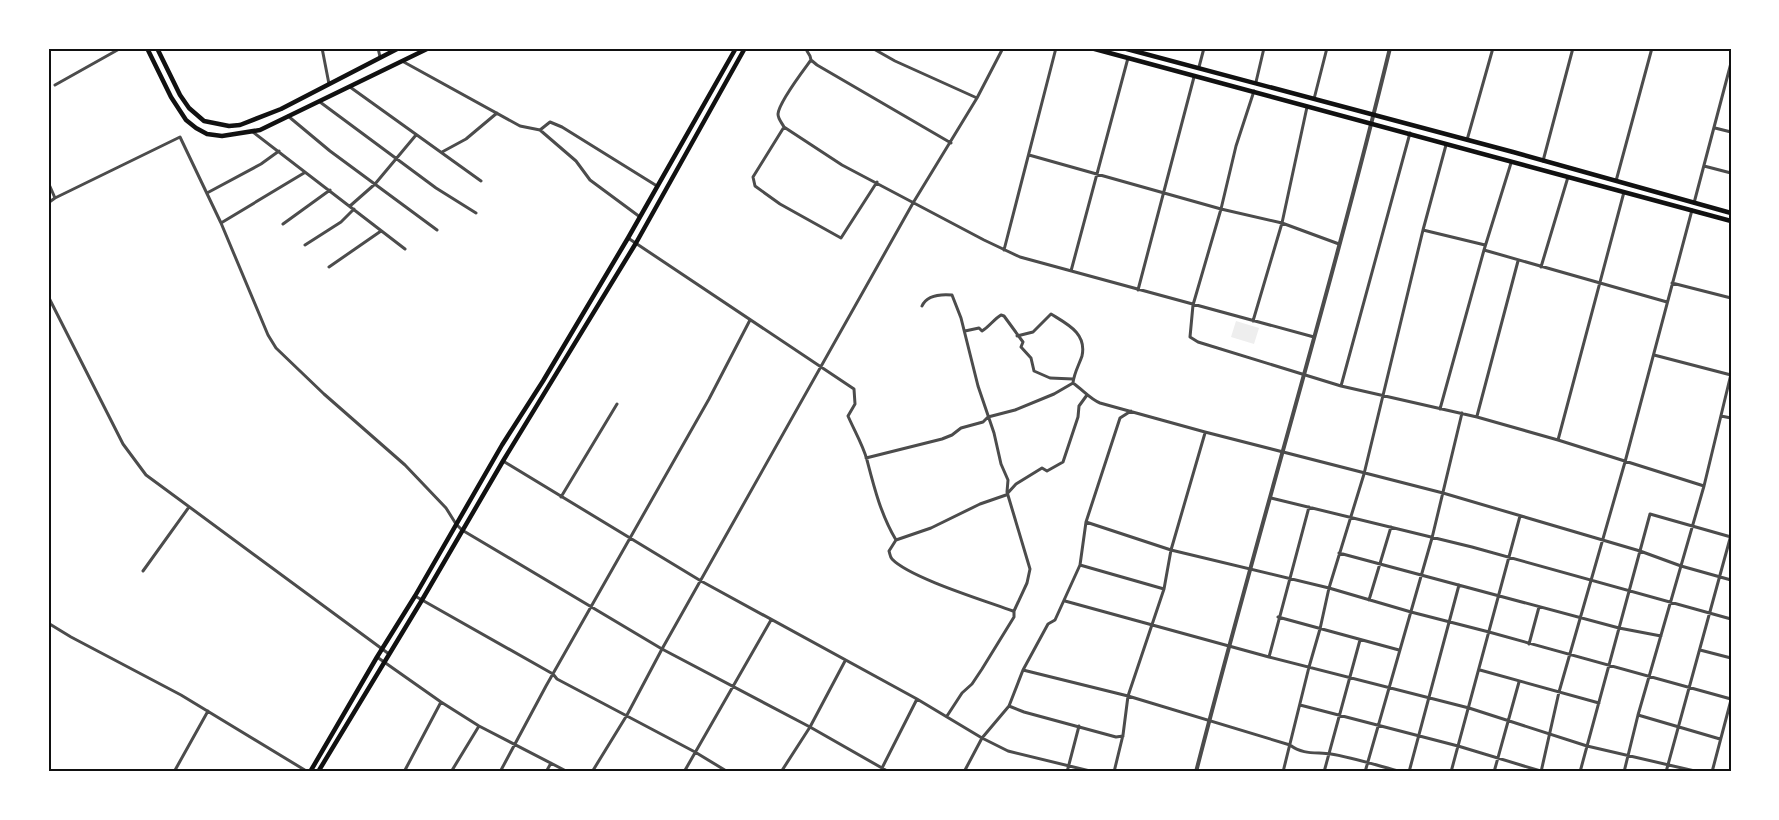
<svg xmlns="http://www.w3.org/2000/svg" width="1779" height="820" font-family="'Source Sans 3',sans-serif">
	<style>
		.green { fill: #eee }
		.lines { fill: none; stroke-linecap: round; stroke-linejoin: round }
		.minor { stroke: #4c4c4c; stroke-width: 3 }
		.tertiary { stroke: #4c4c4c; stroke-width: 4 }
		.secondary { stroke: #111; stroke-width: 4.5 }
		.neatline { fill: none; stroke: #111; stroke-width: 2 }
	</style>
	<rect width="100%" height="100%" fill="#fff"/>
	<path class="green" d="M 1236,321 L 1259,328 L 1254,344 L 1231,337 Z"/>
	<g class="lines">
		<path class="minor" d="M 322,48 L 329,84
			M 378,48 L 380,57
			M 808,48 L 807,51 L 810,56 L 811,60 L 817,65 L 951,143
			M 872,48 L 895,61 L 977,98
			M 811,60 C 803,71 779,102 778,114 C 778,119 782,123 784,127 L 842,165 L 984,240 L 1020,257 L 1314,337
			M 402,61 L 520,126 L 540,130 L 576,161 L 590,180 L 640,217
			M 1199,67 L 1204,48
			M 1256,82 L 1264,48
			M 55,85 L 121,48
			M 350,87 L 481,181
			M 1254,91 L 1236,146 L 1221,209 L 1193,305 L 1190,337 L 1198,342 L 1341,386 L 1477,417 L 1558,440 L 1624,192
			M 1314,99 L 1327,48
			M 320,102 L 436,188 L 476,213
			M 288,116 L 330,151 L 437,230
			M 784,127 L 753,177 L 755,186 L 780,204 L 841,238 L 877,182
			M 1715,128 L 1731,132
			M 540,130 L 550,122 L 562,127 L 657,186
			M 253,132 L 405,249
			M 1467,140 L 1493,48
			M 442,152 L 466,139 L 497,113
			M 1029,155 L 1221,209 L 1282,223 L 1339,244
			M 1543,161 L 1573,48
			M 1704,166 L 1731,173
			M 1616,181 L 1652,48
			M 48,182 L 55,198 L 48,203
			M 207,193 L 261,164 L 279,151
			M 55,198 L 180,137 L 221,223 L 268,335 L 276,348 L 324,394 L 405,465 L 446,508 L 456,524 L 462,530 L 662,649 L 810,727 L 889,772
			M 1694,203 L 1731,63
			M 350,206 L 375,184 L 416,135
			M 221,223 L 304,173
			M 283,224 L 330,190
			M 1423,230 L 1485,245
			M 628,238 L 854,389 L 855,404 L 848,416 C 854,430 863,445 867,460 C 874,487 881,515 896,540 L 931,528 L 980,504 L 1006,495 L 1016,484 L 1042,468 L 1047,471 L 1063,462 L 1078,417 L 1079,406 L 1087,395
			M 305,245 L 341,222 L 354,209
			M 1004,250 L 1056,48
			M 1484,250 L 1667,302
			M 329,267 L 381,231
			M 1541,267 L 1568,177
			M 1071,271 L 1128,58
			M 1672,283 L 1731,298
			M 1138,290 L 1194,77
			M 48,296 L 123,444 L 146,475 L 389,654
			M 922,306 C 927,295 940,294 952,295 L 961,318 L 978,386 L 994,433 L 1001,464 L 1008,480 L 1007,492 L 1030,569 L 1027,583 L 1014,611 L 1014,617 L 982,669 L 972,684 L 962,693 L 947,716
			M 1253,321 L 1282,223 L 1307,107
			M 965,331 L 979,328 L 982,331 C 990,326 993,320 1001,315 L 1004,316 L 1023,342 L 1021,347 L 1031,358 L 1034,371 L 1050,378 L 1073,379
			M 1017,336 L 1033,332 L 1051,314 C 1067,324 1087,333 1082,356 C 1079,365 1074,373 1073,383 C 1083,390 1090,399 1100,403 L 1205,432 L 1443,493 L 1640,551 L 1681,566 L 1731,580
			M 1654,355 L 1731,375
			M 1341,386 L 1410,133
			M 1440,409 L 1484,250 L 1511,163
			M 1477,416 L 1518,261
			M 1721,416 L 1731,418
			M 1558,440 L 1704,486
			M 866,458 L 942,439 L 952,435 L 961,428 L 983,422 L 988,417 L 1015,410 L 1054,394 L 1073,383
			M 503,461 L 701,581 L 917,699 L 982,738 L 1008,751 L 1094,772
			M 561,497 L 617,404
			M 1271,498 L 1472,547 L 1731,619
			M 1086,522 L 1171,550 L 1329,588 L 1411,612 L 1489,632 L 1731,699
			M 896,540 L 889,551 C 890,554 890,557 892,559 C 910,578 986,601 1013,611
			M 1339,553 L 1619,628 L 1661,636
			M 1080,565 L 1164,589
			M 143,571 L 189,507
			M 415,596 L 553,674 L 557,679 L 695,752 L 728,772
			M 1369,600 L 1391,527
			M 1065,601 L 1269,657 L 1469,708 L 1587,746 L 1699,772
			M 1278,617 L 1399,650
			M 48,623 L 71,637 L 181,695 L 308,772
			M 1529,644 L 1539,607
			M 1700,650 L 1731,658
			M 377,657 L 441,702 L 479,726 L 568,772
			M 1269,657 L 1309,507
			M 1023,670 L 1128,696 L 1290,745 C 1303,755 1316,752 1331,754 C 1355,758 1379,766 1402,772
			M 1480,670 L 1599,703
			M 1300,705 L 1458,746 L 1544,772
			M 1009,706 L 1024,712 L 1116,737 L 1123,736
			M 1638,715 L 1720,739
			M 174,772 L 208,711
			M 404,772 L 441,702
			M 451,772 L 479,726
			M 500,772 L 546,686 L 709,399 L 750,320
			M 546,772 L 551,763
			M 592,772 L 627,715 L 662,649 L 913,203 L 977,98 L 1003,48
			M 684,772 L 771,620
			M 781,772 L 810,727 L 845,661
			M 880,772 L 917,699
			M 964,772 L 982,738 L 1009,706 L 1023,670 L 1048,624 L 1055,620 L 1080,565 L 1086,522 L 1120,418 L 1131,411
			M 1067,772 L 1079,726
			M 1114,772 L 1123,735 L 1128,696 L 1164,589 L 1171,550 L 1205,433
			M 1283,772 L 1309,667 L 1320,629 L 1329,588 L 1364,474 L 1423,230 L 1446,145
			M 1324,772 L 1360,640
			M 1365,772 L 1432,538 L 1462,413
			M 1409,772 L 1459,585
			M 1451,772 L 1520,516
			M 1494,772 L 1519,682
			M 1541,772 L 1559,692 L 1625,462 L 1692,210
			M 1580,772 L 1650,514 L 1731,537
			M 1624,772 L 1638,715 L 1704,486 L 1731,374
			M 1666,772 L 1731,535
			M 1712,772 L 1731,700"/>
		<path class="tertiary" d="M 1196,772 C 1258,530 1331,291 1390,48"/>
		<path class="secondary" d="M 147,48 L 171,97 L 186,120 L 196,128 L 207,134 L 222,136 L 260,130 L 429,48
			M 157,48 L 180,95 L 189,108 L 204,121 L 229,126 L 240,125 L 281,109 L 399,48
			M 1091,48 L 1731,221
			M 1123,48 L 1513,152 L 1731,213
			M 310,772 L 377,657 L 415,596 L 502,445 L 543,381 L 628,238 L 736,48
			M 318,772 L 422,600 L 503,461 L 636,243 L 745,48"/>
	</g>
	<rect width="1779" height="820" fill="none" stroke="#ffffff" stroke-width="99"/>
	<rect x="50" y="50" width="1680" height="720" class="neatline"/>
</svg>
